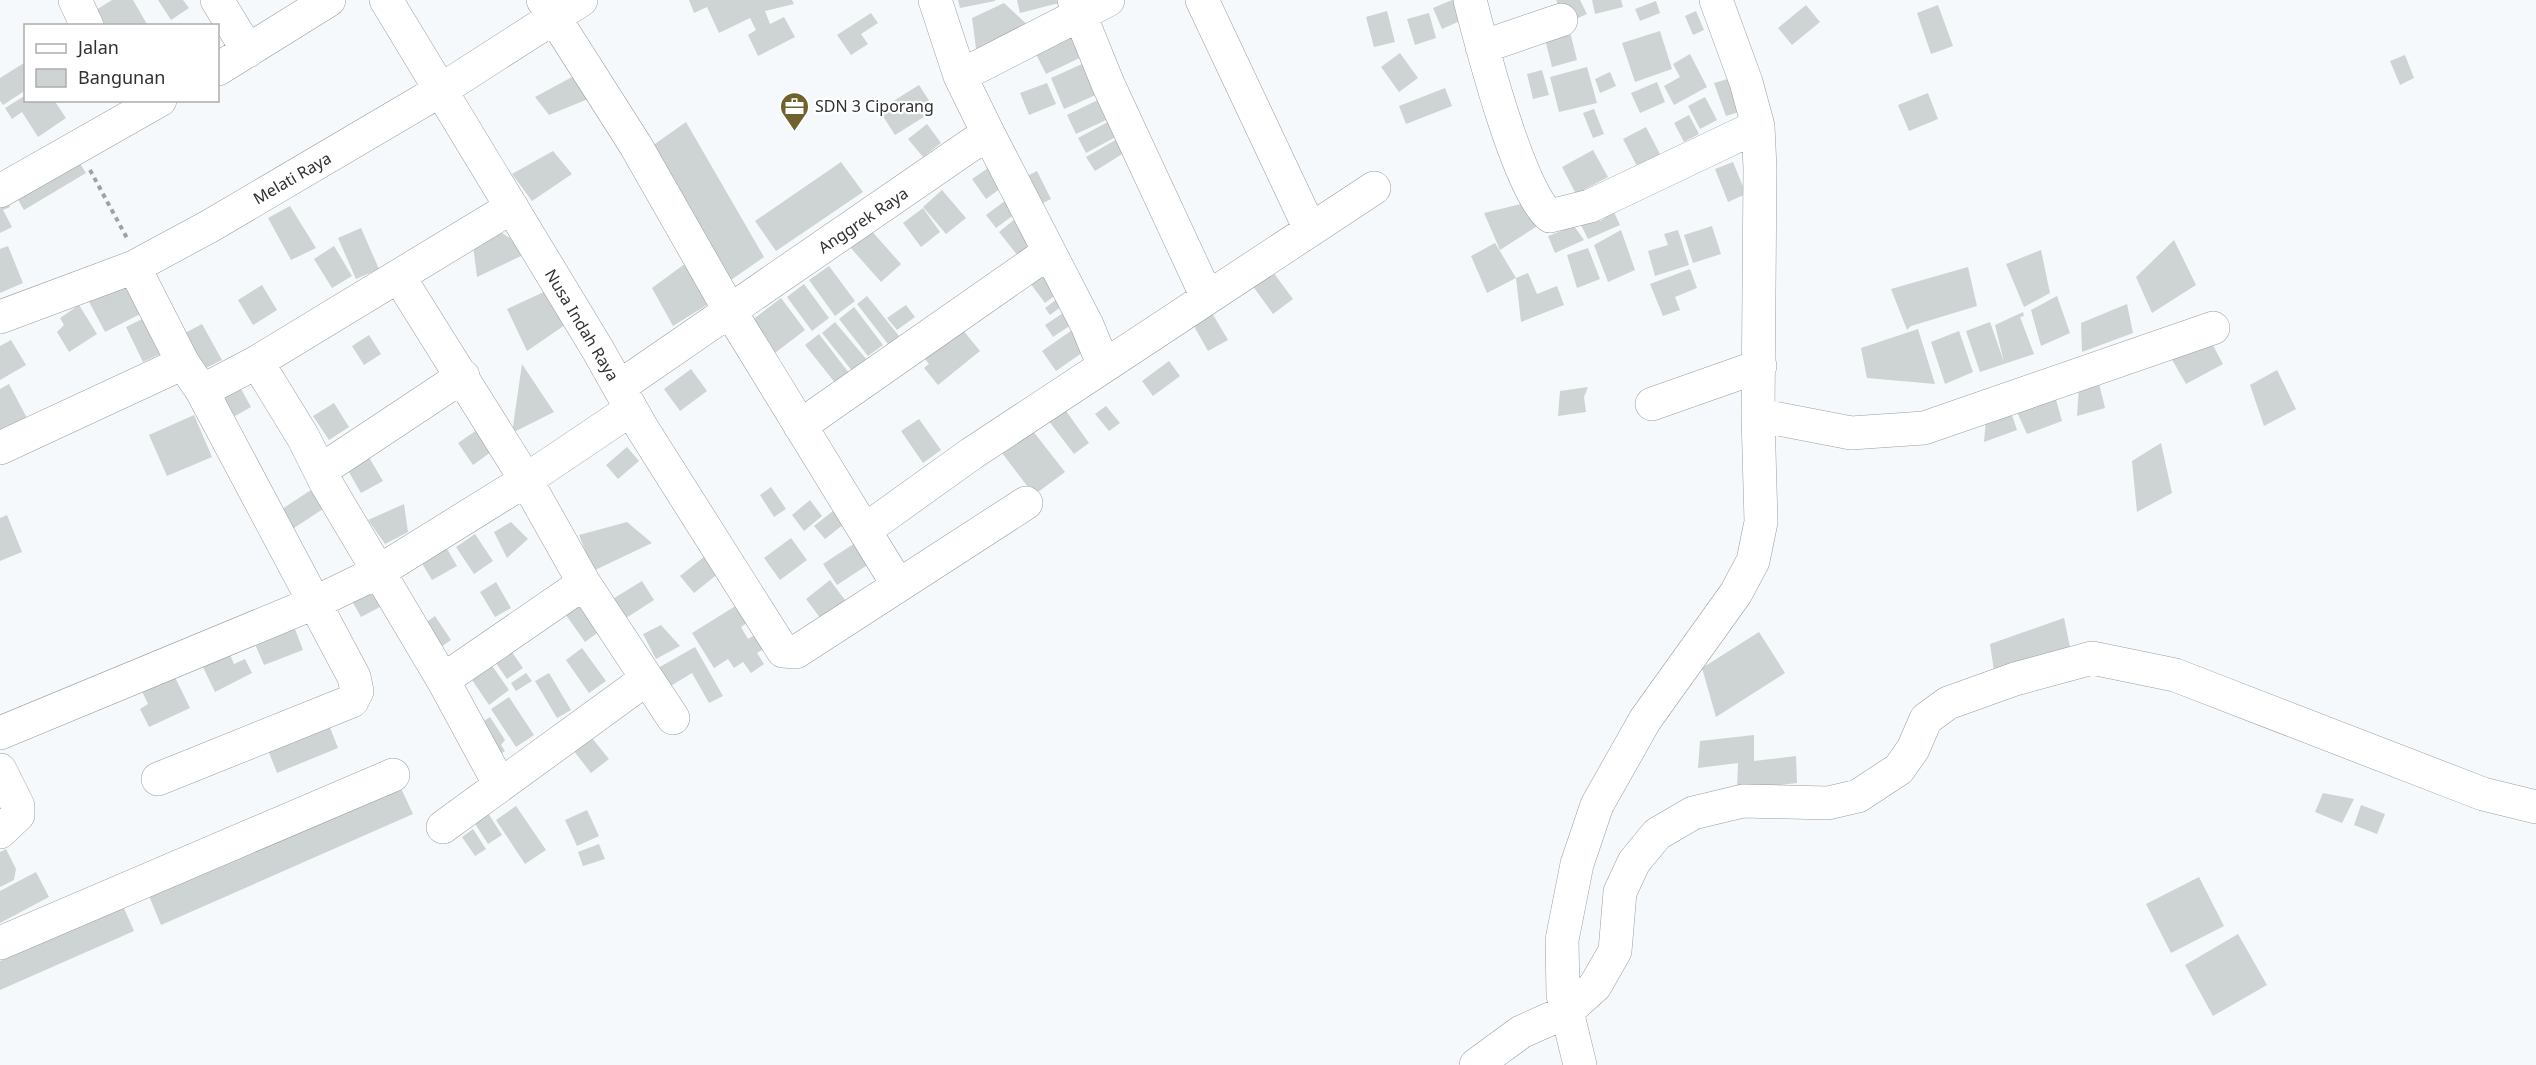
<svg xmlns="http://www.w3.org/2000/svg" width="2536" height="1065" font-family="'Noto Sans',sans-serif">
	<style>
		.building { fill: #ced3d4 }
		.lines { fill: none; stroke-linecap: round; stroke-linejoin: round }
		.minor-casing { stroke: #9a9ea0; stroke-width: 34 }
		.path { stroke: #9fa1a3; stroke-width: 4; stroke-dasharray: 4.5 4.5; stroke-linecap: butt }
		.minor { stroke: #fff; stroke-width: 33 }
		.labels { text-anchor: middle; stroke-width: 4.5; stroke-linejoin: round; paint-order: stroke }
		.poi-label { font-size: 16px; fill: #303132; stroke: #fff; text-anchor: start }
		.street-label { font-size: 16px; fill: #303132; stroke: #fff }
	</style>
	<rect width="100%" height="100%" fill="#f5f9fb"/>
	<path class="building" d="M 112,0 L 133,0 L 148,26 L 106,26 L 96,10 Z
		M 158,0 L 183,0 L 189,8 L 171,20 Z
		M 689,0 L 792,0 L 794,4 L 765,11 L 770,24 L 784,17 L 795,37 L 758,56 L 748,35 L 756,30 L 750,18 L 719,33 L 707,7 L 694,13 Z
		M 958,0 L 995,0 L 995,1 L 960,8 Z
		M 1017,0 L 1058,0 L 1059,3 L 1020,13 Z
		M 1452,0 L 1464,0 L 1469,17 L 1442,29 L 1433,8 Z
		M 1556,0 L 1580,0 L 1587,14 L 1567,23 Z
		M 1592,0 L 1621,0 L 1623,7 L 1595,14 Z
		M 1656,1 L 1660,13 L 1640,21 L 1635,9 Z
		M 1004,3 L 1032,29 L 977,56 L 972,18 Z
		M 1806,5 L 1820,22 L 1792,45 L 1778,28 Z
		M 1938,5 L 1953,46 L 1931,54 L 1917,13 Z
		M 1387,11 L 1395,42 L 1374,47 L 1366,17 Z
		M 1696,11 L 1704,30 L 1693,35 L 1685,16 Z
		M 871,13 L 878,23 L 861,34 L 868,44 L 851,55 L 837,35 Z
		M 1429,13 L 1436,38 L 1415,45 L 1407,19 Z
		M 1076,25 L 1090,53 L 1046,74 L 1032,46 Z
		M 1569,28 L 1577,60 L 1552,67 L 1544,35 Z
		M 1660,31 L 1672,69 L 1635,82 L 1622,43 Z
		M 1400,53 L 1418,78 L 1399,92 L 1381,67 Z
		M 1690,54 L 1707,87 L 1674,105 L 1664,86 L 1680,77 L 1673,64 Z
		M 2405,55 L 2414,78 L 2400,85 L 2390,61 Z
		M 1093,59 L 1107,90 L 1064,109 L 1051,78 Z
		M 24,63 L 26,90 L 3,105 L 0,101 L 0,78 Z
		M 1587,67 L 1597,103 L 1559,112 L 1550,77 Z
		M 1542,70 L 1549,95 L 1533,99 L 1527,74 Z
		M 1610,72 L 1616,86 L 1600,93 L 1595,79 Z
		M 572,77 L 588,99 L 549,115 L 535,97 Z
		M 1731,78 L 1742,111 L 1726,116 L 1714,83 Z
		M 1657,82 L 1665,102 L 1640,113 L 1631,93 Z
		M 1047,83 L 1056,104 L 1029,115 L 1020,93 Z
		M 919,85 L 935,110 L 895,135 L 879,110 Z
		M 1445,88 L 1452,106 L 1406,124 L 1399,106 Z
		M 1928,93 L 1938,119 L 1909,131 L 1898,105 Z
		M 26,95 L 26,100 L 54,100 L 66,118 L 38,137 L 22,112 L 12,119 L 5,108 Z
		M 1108,95 L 1117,115 L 1076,134 L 1067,115 Z
		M 1705,97 L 1717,120 L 1700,129 L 1688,106 Z
		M 1594,109 L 1604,134 L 1593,138 L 1583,113 Z
		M 1689,115 L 1699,134 L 1684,142 L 1674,123 Z
		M 1117,117 L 1125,132 L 1086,153 L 1078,138 Z
		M 686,122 L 764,257 L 731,280 L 652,146 Z
		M 927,124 L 941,143 L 923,157 L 908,139 Z
		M 1646,127 L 1661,156 L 1638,168 L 1623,139 Z
		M 1124,135 L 1132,148 L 1095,171 L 1086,157 Z
		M 1593,150 L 1608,177 L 1576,194 L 1562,167 Z
		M 553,151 L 572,174 L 532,201 L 512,174 Z
		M 73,153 L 86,173 L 24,210 L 12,189 Z
		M 841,162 L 863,192 L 776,251 L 755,221 Z
		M 1733,162 L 1746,194 L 1728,202 L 1715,169 Z
		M 994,164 L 1007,184 L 986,199 L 972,179 Z
		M 1037,171 L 1051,199 L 1037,206 L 1023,178 Z
		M 942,190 L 966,218 L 946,234 L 923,207 Z
		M 4,195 L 10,207 L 3,210 L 12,227 L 0,233 L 0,197 Z
		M 1013,195 L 1023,208 L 996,228 L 986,215 Z
		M 1529,202 L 1539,225 L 1500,250 L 1484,213 Z
		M 290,206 L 316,248 L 291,260 L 268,218 Z
		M 1593,207 L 1600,221 L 1614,212 L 1620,225 L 1588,239 L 1576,215 Z
		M 923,208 L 940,232 L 921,247 L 903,223 Z
		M 1020,215 L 1034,243 L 1018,256 L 999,232 Z
		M 1574,226 L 1584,240 L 1555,253 L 1548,236 Z
		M 1712,226 L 1721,254 L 1693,263 L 1684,235 Z
		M 361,228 L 379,269 L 356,279 L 338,238 Z
		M 869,228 L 901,264 L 881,282 L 849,246 Z
		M 1621,230 L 1635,270 L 1608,282 L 1594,245 Z
		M 1678,230 L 1689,265 L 1655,276 L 1648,251 L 1668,245 L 1664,234 Z
		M 502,233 L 510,238 L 523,255 L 477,277 L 473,245 Z
		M 2174,240 L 2196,285 L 2152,313 L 2136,277 Z
		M 1495,243 L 1516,278 L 1487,293 L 1471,256 Z
		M 8,246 L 23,283 L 0,293 L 0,249 Z
		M 334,246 L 352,276 L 332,288 L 314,259 Z
		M 1588,248 L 1600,279 L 1577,288 L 1567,255 Z
		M 2041,250 L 2050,293 L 2024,307 L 2006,264 Z
		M 1045,259 L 1066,287 L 1045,303 L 1024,275 Z
		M 686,263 L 710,303 L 673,326 L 652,288 Z
		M 1267,264 L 1293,299 L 1273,314 L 1247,278 Z
		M 829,266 L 855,301 L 835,316 L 809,280 Z
		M 1968,267 L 1977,306 L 1911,326 L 1907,330 L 1891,289 Z
		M 1690,269 L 1697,288 L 1675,297 L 1680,310 L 1663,316 L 1650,284 Z
		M 131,273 L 150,309 L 105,332 L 86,296 Z
		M 1528,273 L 1537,294 L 1557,286 L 1564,305 L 1521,322 L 1516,278 Z
		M 804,284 L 829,318 L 812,331 L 787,297 Z
		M 262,285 L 277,310 L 253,325 L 238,300 Z
		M 546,291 L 565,325 L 527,351 L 507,309 Z
		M 1065,293 L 1070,300 L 1050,315 L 1045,308 Z
		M 867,296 L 899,336 L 888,344 L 857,304 Z
		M 2057,296 L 2070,333 L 2041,346 L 2031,310 Z
		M 781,298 L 805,330 L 775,353 L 751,321 Z
		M 2127,304 L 2133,333 L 2082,352 L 2081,323 Z
		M 79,305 L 97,334 L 69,352 L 57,332 L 64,325 L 60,318 Z
		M 906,305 L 915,317 L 897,330 L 887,318 Z
		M 854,307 L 883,345 L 868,356 L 839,319 Z
		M 1209,308 L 1228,340 L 1208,351 L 1190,319 Z
		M 1069,309 L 1077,321 L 1053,337 L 1045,325 Z
		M 2023,312 L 2024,316 L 2020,317 L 2034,354 L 1980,372 L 1966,331 L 1990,322 L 2004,362 L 1995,325 Z
		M 154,313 L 171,349 L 143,362 L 126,327 Z
		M 835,322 L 867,360 L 853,372 L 822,333 Z
		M 202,324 L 222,360 L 204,369 L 185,333 Z
		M 958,324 L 980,351 L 938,385 L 924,368 L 929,364 L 921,354 Z
		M 1075,328 L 1089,348 L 1056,371 L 1042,351 Z
		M 1918,329 L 1935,384 L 1867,378 L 1861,348 Z
		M 1959,331 L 1973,372 L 1945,384 L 1931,342 Z
		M 819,334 L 849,373 L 836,384 L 805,345 Z
		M 369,335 L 381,354 L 364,365 L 352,346 Z
		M 2208,336 L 2223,364 L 2186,384 L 2167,351 Z
		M 11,340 L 26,365 L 0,380 L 0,346 Z
		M 1169,361 L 1180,376 L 1153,396 L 1142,381 Z
		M 522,364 L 554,412 L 512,433 Z
		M 691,369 L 707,391 L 680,411 L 664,389 Z
		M 2277,370 L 2296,409 L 2264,426 L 2250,385 Z
		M 2098,379 L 2105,408 L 2077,416 L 2079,386 Z
		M 236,380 L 251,407 L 228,420 L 214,393 Z
		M 9,384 L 27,418 L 0,432 L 0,389 Z
		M 1588,387 L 1584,397 L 1586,412 L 1558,416 L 1560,391 Z
		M 2053,389 L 2062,421 L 2027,434 L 2011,399 Z
		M 334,403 L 349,427 L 329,440 L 313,416 Z
		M 1061,404 L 1089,443 L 1074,454 L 1045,416 Z
		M 1106,406 L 1120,423 L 1109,431 L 1095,414 Z
		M 2010,409 L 2017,430 L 1984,442 L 1986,420 Z
		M 194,415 L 212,457 L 167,476 L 149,435 Z
		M 919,419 L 941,450 L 923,463 L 901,431 Z
		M 490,421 L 498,447 L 473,465 L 458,443 Z
		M 1029,426 L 1065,472 L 1034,495 L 999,449 Z
		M 2161,443 L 2172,493 L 2137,512 L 2132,461 Z
		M 627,447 L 639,461 L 618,479 L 606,465 Z
		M 364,449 L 383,481 L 361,493 L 343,462 Z
		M 771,487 L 786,509 L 774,517 L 760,495 Z
		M 311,490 L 323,509 L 288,532 L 276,513 Z
		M 810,500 L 822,516 L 804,531 L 792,515 Z
		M 843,503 L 853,517 L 825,539 L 814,526 Z
		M 404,504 L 408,532 L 385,544 L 368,520 Z
		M 7,515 L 22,552 L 0,561 L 0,518 Z
		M 511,522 L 528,539 L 507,558 L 494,532 Z
		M 627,522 L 652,543 L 593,571 L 579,535 Z
		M 475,534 L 493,561 L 474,574 L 456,547 Z
		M 791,538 L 807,560 L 780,580 L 764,558 Z
		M 858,541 L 872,562 L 837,585 L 823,564 Z
		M 443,542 L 457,566 L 432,580 L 418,557 Z
		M 705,556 L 719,573 L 694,593 L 680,576 Z
		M 830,580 L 851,608 L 827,627 L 806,599 Z
		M 642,581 L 654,600 L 623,620 L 611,600 Z
		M 367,582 L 380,607 L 361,617 L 347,592 Z
		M 496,582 L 511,608 L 495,617 L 480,592 Z
		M 583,592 L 600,631 L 585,642 L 561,608 Z
		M 742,602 L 753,619 L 741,627 L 748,639 L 761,631 L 770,645 L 757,653 L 764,664 L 751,673 L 743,662 L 734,668 L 728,659 L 714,668 L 692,633 Z
		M 435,616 L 451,640 L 437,650 L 421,626 Z
		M 2064,618 L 2071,652 L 1995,678 L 1990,644 Z
		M 292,621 L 303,650 L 264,665 L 252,637 Z
		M 661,625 L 680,646 L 656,659 L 643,634 Z
		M 1759,632 L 1785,673 L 1716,717 L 1702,668 Z
		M 507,645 L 523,668 L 507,679 L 491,656 Z
		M 695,647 L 723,696 L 709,703 L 692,673 L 669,687 L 658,668 Z
		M 582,648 L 606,681 L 589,693 L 566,660 Z
		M 228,650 L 234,664 L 245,659 L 252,673 L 215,692 L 201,663 Z
		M 486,657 L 509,690 L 489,705 L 466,671 Z
		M 171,669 L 190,708 L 149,727 L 140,709 L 148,704 L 139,685 Z
		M 526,673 L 532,681 L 516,691 L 511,683 Z
		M 549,673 L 571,710 L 557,718 L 535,681 Z
		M 509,697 L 534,735 L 516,747 L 491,709 Z
		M 490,717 L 505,740 L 501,745 L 505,751 L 496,757 L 476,726 Z
		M 327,720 L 338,748 L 277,773 L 266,745 Z
		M 587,732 L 609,759 L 591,773 L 570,746 Z
		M 1754,735 L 1754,761 L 1796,756 L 1797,783 L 1737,790 L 1738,763 L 1698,768 L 1700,741 Z
		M 400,786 L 413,814 L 161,925 L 149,896 Z
		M 2323,793 L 2354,799 L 2342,823 L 2315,812 Z
		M 2361,805 L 2385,814 L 2377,834 L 2354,825 Z
		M 516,806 L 546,850 L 525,864 L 496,820 Z
		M 484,807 L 502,835 L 488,844 L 470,816 Z
		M 587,810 L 599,836 L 577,846 L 565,820 Z
		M 473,829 L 486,849 L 475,856 L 462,837 Z
		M 599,844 L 605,859 L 583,866 L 578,852 Z
		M 6,849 L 16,869 L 14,880 L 0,887 L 0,852 Z
		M 36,872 L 49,897 L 0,923 L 0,891 Z
		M 2199,877 L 2224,926 L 2171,953 L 2146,904 Z
		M 123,906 L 134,931 L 0,990 L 0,961 Z
		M 2238,934 L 2267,985 L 2213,1016 L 2185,965 Z"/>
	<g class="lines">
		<defs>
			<path id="minor" d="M 75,0 L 87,26
				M 217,0 L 248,51
				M 386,0 L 598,350 L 642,428 L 783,651 L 796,652 L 1026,503
				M 543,0 L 636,146 L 730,311 L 898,585
				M 1074,0 L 1108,84 L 1207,297
				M 1202,0 L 1310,229
				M 1470,0 C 1481,43 1519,192 1550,216 L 1590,206 L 1758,126
				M 1482,47 L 1561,20
				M 218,69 L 329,0
				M 960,76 L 1108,0
				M 988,133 L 1087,325 L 1104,366
				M 0,191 L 160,100
				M 134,267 L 183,363
				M 399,277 L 526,480 L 584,583 L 673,718
				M 0,317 L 134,267 L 210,226 L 441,90 L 581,0
				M 257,362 L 303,437 L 326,483 L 443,680 L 500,785
				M 619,387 L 988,133 L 960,76 L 935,0
				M 202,391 L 257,362 L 512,207
				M 1652,404 L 1760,366
				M 1758,415 L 1851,433 L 1924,428 L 2213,328
				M 800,426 L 1049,252
				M 0,448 L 183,363 L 202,391 L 354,677 L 357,691 L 352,701 L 158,779
				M 320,471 L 463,376
				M 865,530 L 971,454 L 1374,188
				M 443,680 L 584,583
				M 0,733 L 314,603 L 378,572 L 526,480 L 630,410
				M 0,770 L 18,806 L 18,815 L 0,832
				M 443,827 L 645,680
				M 0,943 L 393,775
				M 1476,1065 L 1521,1032 L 1566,1012 L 1595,986 L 1615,951 L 1620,892 L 1634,862 L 1657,834 L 1693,813 L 1743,801 L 1828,803 L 1858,796 L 1899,769 L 1913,749 L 1926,719 L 1948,703 L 2015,679 L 2092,658 L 2175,675 L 2483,794 L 2536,807
				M 1580,1065 L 1563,995 L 1562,940 L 1577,864 L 1597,805 L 1645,720 L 1736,593 L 1753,561 L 1761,522 L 1758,415 L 1760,168 L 1758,126 L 1746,82 L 1716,0"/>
		</defs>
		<use href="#minor" class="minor-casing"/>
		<path class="path" d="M 90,170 L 128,240"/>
		<use href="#minor" class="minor"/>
	</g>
	<defs>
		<symbol id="office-pin" viewBox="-11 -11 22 30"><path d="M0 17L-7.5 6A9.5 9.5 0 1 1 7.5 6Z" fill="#70622f" stroke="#fff"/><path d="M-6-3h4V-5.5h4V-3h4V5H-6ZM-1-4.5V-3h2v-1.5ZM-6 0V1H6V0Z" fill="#fff"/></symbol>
	</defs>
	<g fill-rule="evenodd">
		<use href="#office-pin" x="778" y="90" width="33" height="45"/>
	</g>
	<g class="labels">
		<g class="poi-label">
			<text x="815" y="112">SDN 3 Ciporang</text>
		</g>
		<g class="street-label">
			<text transform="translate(292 178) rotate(-30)" y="6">Melati Raya</text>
			<text transform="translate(863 220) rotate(-34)" y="6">Anggrek Raya</text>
			<text transform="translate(582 325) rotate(59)" y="6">Nusa Indah Raya</text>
		</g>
	</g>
	<rect x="24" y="24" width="195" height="78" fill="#ffffff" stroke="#acadad" stroke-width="1.5"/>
	<rect x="36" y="44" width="30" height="9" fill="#ffffff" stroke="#acadad" stroke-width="1.5"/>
	<text x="78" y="54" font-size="18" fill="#303132">Jalan</text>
	<rect x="36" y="69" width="30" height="18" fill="#ced3d4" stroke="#acadad" stroke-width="1.5"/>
	<text x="78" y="84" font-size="18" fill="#303132">Bangunan</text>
</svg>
